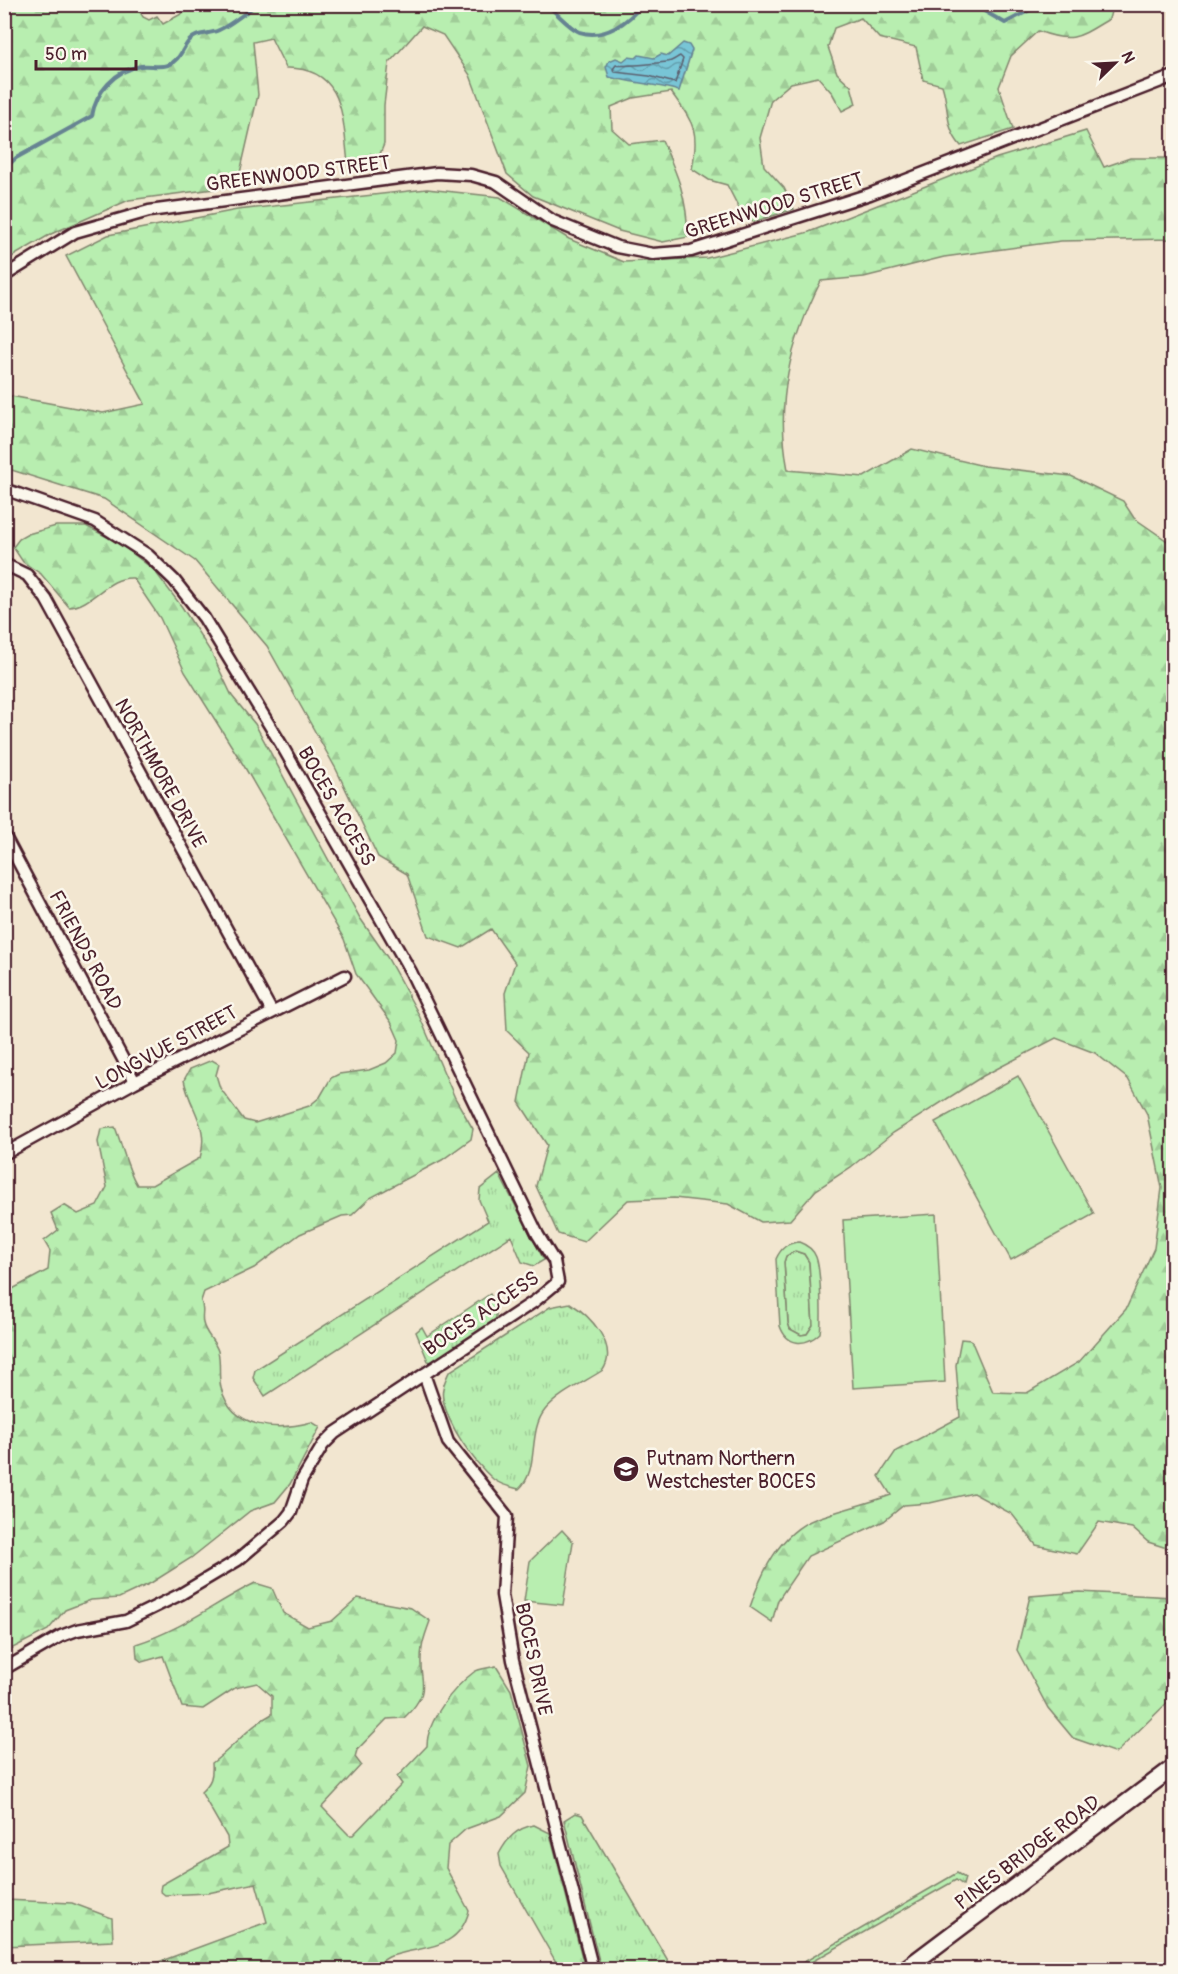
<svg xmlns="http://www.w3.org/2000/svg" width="1178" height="1974" font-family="Pangolin,sans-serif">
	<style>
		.grass { fill: url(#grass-tufts); stroke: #81866e; stroke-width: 1.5 }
		.forest { fill: url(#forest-firs); stroke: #81866e; stroke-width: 1.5 }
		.park { fill: #b8eeb0; stroke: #81866e; stroke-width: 1.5; fill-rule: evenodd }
		.water { fill: url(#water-waves); stroke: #668392; stroke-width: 1.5 }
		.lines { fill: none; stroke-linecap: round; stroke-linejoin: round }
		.shore { stroke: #5c616f; stroke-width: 1.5 }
		.stream { stroke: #668392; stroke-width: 4 }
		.street-casing { stroke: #4a1f2b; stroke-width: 15 }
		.secondary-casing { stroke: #4a1f2b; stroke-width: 20 }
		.street { stroke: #fbf7ec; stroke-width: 10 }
		.secondary { stroke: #fbf7ec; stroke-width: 15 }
		.labels { text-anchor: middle; stroke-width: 5; stroke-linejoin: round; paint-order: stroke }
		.street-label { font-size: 20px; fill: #4a1f2b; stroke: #fbf7ec }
		.poi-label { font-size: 20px; fill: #4a1f2b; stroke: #fbf7ec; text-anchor: start }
	</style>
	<defs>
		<pattern id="grass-tufts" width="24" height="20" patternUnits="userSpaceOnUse" patternTransform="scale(1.5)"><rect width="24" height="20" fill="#b8eeb0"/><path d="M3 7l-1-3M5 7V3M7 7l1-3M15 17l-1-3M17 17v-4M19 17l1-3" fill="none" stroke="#a0cc98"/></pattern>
		<pattern id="forest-firs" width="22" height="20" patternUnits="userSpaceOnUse" patternTransform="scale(1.5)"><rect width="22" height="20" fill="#b8eeb0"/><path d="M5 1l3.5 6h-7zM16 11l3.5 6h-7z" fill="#a0cc98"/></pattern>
		<pattern id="water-waves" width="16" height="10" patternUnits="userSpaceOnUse" patternTransform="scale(1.5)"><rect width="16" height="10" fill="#78c5d6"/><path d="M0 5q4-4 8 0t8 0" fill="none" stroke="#649fae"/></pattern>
	</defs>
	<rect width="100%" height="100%" fill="#f2e6d0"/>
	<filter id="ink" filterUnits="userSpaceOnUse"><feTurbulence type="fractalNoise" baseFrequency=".0167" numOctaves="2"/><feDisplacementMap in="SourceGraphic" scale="12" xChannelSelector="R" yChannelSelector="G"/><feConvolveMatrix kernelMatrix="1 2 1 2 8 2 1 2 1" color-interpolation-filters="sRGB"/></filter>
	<g filter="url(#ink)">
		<path class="grass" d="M 499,1174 L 544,1260 L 534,1266 L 522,1262 L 511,1236 L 265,1396 L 253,1378 L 255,1370 L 488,1221 L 479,1200 L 480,1189 Z
			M 795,1251 L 804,1254 L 809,1262 L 813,1325 L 807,1334 L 801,1335 L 790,1329 L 788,1323 L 784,1262 L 786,1256 Z
			M 490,1294 L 496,1306 L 496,1326 L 435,1363 L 428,1361 L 416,1332 L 422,1327 L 427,1336 Z
			M 570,1303 C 589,1315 619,1345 603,1370 C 585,1382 559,1393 545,1410 C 527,1432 540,1470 519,1489 C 510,1487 500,1485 493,1479 C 473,1461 448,1426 443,1399 C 441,1389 445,1381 449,1372 L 550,1307 Z
			M 575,1813 L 582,1815 L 673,1969 L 601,1969 L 564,1820 Z
			M 534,1825 L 550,1833 L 585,1969 L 560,1969 L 501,1866 L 499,1854 C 507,1839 516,1828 534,1825 Z
			M 957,1873 L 965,1878 L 963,1885 L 956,1880 L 799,1969 L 792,1969 Z"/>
		<path class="forest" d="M 199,4 L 1113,5 L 1109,19 C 1079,37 1073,44 1038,31 L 1011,56 L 999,87 L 1013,129 L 961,146 C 944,126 950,110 942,85 L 923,80 L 916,47 L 879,38 L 861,18 L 834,28 L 828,47 L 837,73 L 851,86 L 856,104 L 842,111 L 832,93 L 818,77 L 791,83 L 771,100 L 760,138 L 764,166 L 784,188 L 794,209 L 753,222 L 741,212 L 727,185 L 709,180 L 692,169 C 700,129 693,123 671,92 L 633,98 L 611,107 L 612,129 L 629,144 L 662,140 C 678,176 687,197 688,237 L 663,242 L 619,231 L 533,196 L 507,174 L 470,75 L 443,35 L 422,26 L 389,63 L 384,105 L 384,144 L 374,169 L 349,170 C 342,126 349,67 286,68 L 271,38 L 253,42 L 258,95 L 237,186 L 129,200 L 51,234 L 5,261 L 5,5 L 136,5 L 143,17 L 149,20 L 157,16 L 163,24 Z
			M 1086,131 L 1104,167 L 1130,158 L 1173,158 L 1173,239 L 1061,241 L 944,257 L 864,277 L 821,281 C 790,342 775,402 788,470 L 864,477 L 912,449 L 984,466 L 1071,476 L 1123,501 L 1134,518 L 1173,545 L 1173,1550 L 1148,1542 L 1132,1528 L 1099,1522 L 1077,1554 L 1036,1545 L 1012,1514 L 973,1493 L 930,1503 L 904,1505 L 884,1521 L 808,1556 L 778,1600 L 772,1622 L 750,1607 C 761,1574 779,1533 815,1519 C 840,1510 866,1504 891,1495 L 879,1476 L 896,1451 L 960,1417 L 956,1365 L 961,1339 L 971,1340 L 993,1392 L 1027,1393 L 1079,1362 L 1126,1309 L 1154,1248 L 1162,1188 L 1147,1114 L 1128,1079 L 1095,1053 L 1056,1038 L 983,1076 L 893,1133 L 851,1167 L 816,1190 L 790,1220 L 761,1222 L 728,1204 L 674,1198 L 628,1200 L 584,1242 L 558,1234 L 536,1186 L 547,1145 L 519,1102 L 529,1052 L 507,1031 L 505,993 L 515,963 L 491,929 L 461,948 L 428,936 L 407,874 L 378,857 L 336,769 L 267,646 L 195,561 L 104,499 L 5,468 L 5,395 L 103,413 L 145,404 L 66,256 L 108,235 L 237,210 L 427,189 L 500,197 L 569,239 L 624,262 L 707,258 L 809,232 L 997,158 Z
			M 56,526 L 86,526 L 119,543 L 154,570 L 182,607 L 212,654 L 232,696 L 255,724 L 360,918 L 387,957 L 418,1013 L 455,1098 L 473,1129 L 471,1139 L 442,1160 L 370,1198 L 352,1215 L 342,1216 L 300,1234 L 254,1268 L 204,1292 L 201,1301 C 205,1310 201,1315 203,1323 C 205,1334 215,1341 218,1351 C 221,1363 218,1376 221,1388 C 232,1430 278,1431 312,1422 L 320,1427 L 290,1484 L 275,1502 L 250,1511 L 191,1558 L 151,1583 L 119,1598 L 91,1600 L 65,1610 L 48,1630 L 5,1652 L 5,1293 L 48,1270 L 50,1251 L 44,1241 L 58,1230 L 51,1213 L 64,1205 L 78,1214 L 97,1206 L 107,1187 L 98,1142 L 101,1129 L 115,1127 C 123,1147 126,1167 137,1185 L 152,1185 L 200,1158 C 210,1126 190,1110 184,1080 L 190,1069 L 212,1060 L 219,1064 L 216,1075 L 220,1088 L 244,1120 L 255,1123 L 309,1106 L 320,1097 L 331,1078 L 339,1074 L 369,1070 L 386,1063 L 397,1053 L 399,1040 L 391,1022 L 356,974 L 344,939 L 244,766 L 185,672 L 160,618 L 133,578 C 107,576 93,606 69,607 L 41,574 L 23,562 L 13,547 L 19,539 L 28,534 Z
			M 255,1583 L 272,1588 L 283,1613 L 308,1627 L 332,1621 L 358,1598 L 411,1608 L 430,1621 C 427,1630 423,1639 422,1648 C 416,1683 436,1687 404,1718 L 387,1719 L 357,1750 L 355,1757 L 361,1765 L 322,1807 L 349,1835 L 353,1835 L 402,1784 L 397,1777 L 427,1746 C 427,1720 454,1687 474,1672 C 479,1668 490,1668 496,1666 L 511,1690 L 531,1766 L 525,1793 L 501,1816 L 466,1829 L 448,1845 L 446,1868 L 469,1911 C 458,1952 423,1945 391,1956 C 384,1959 377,1965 371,1969 L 151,1969 L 156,1963 L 267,1922 L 256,1883 L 208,1893 L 165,1895 L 160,1891 L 161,1885 L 228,1847 L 227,1837 L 201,1792 C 211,1783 213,1777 212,1763 C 233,1748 249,1726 272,1714 L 272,1696 L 257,1683 L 235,1688 L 203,1709 L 182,1707 L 163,1656 L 142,1662 L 137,1658 L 136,1644 C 179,1631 215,1603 255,1583 Z
			M 1080,1592 L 1173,1597 L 1173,1697 L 1116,1753 L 1073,1738 L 1048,1708 L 1017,1650 L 1030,1596 Z
			M 5,1900 L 72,1903 L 112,1918 L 113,1941 L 5,1946 Z"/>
		<path class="park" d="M 1018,1076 L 1094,1214 L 1011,1260 L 935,1122 Z
			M 936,1214 L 945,1382 L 853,1388 L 843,1220 Z
			M 799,1242 C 807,1245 813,1249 816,1257 C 821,1270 822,1319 820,1333 C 805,1347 787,1346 780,1326 L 776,1259 C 781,1248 787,1243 799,1242 ZM 795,1251 L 804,1254 L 809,1262 L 813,1325 L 807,1334 L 801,1335 L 790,1329 L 788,1323 L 784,1262 L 786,1256 Z
			M 562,1530 L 573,1542 L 563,1605 L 524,1601 L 530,1561 Z"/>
		<path class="water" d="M 683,43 L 689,45 L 692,50 L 679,91 C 656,84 633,83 609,77 L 606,67 L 609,61 L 616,58 L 623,61 L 628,57 L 636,58 L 639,55 L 654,58 L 661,54 L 668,56 Z"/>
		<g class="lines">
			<path class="shore" d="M 680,56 L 683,59 L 675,83 L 649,76 L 615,72 L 613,69 L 616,65 C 622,67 658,63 667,62 C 672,62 676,58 680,56 Z"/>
			<path class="stream" d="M 546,4 C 556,12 569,28 580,32 C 604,40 629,22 642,4
				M 972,4 L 1005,23 L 1041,4
				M 4,169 L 16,158 L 92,116 C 96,92 115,70 141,66 C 150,65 159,68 168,65 C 180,60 182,49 189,41 C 196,32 209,35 219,30 C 232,24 245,13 257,4"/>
			<defs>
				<path id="street" d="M 4,276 L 75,232 L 149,211 L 437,173 L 471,175 L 496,182 L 553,221 L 617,247 L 653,254 L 691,251 L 870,194 L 1174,76
					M 4,489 L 95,521 L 148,555 L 174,580 L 204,618 L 281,744 L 411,972 L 538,1235 L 554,1261 L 558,1282 L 535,1301 L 335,1433 L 323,1445 L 302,1480 L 291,1512 L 284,1521 L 238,1560 L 181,1594 L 126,1621 L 77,1630 L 61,1636 L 4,1669
					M 4,564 L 27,575 L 46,599 L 272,1012
					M 4,835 L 135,1082
					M 4,1154 L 135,1082 L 345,976
					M 424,1374 L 448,1442 L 507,1516 L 502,1595 L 513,1660 L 593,1970"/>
				<path id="secondary" d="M 904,1970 L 1174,1767"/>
			</defs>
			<use href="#street" class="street-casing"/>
			<use href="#secondary" class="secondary-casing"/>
			<use href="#street" class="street"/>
			<use href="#secondary" class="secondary"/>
		</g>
	</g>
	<defs>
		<symbol id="school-disc" viewBox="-11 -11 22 22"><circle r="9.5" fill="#4a1f2b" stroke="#fbf7ec"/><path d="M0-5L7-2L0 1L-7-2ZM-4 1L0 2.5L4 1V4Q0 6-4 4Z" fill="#fff"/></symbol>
	</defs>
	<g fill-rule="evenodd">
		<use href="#school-disc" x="611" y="1454" width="30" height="30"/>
	</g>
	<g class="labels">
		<g class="street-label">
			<text transform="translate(298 173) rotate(-7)" y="7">GREENWOOD STREET</text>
			<text transform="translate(774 205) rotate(-17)" y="7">GREENWOOD STREET</text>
			<text transform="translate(161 773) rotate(61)" y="7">NORTHMORE DRIVE</text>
			<text transform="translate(337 806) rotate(60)" y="7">BOCES ACCESS</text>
			<text transform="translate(86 950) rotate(62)" y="7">FRIENDS ROAD</text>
			<text transform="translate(166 1047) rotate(-28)" y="7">LONGVUE STREET</text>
			<text transform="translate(481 1313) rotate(-34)" y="7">BOCES ACCESS</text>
			<text transform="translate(534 1659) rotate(78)" y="7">BOCES DRIVE</text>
			<text transform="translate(1027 1852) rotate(-37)" y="7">PINES BRIDGE ROAD</text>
		</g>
		<g class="poi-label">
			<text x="646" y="1465">Putnam Northern<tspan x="646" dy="23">Westchester BOCES</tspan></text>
		</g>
	</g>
	<rect width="1178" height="1974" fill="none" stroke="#fbf7ec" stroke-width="24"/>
	<rect x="12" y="12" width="1154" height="1950" fill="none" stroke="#4a1f2b" stroke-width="2" filter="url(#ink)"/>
	<g transform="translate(1115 63) rotate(66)" stroke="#fbf7ec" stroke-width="4.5" paint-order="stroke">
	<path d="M0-4.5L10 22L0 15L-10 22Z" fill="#4a1f2b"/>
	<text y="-9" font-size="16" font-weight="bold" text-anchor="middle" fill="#4a1f2b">N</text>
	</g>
	<path d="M36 60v9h100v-9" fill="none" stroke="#4a1f2b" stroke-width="3"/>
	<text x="45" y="60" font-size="18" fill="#4a1f2b" stroke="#fbf7ec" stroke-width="4.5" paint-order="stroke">50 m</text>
</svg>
